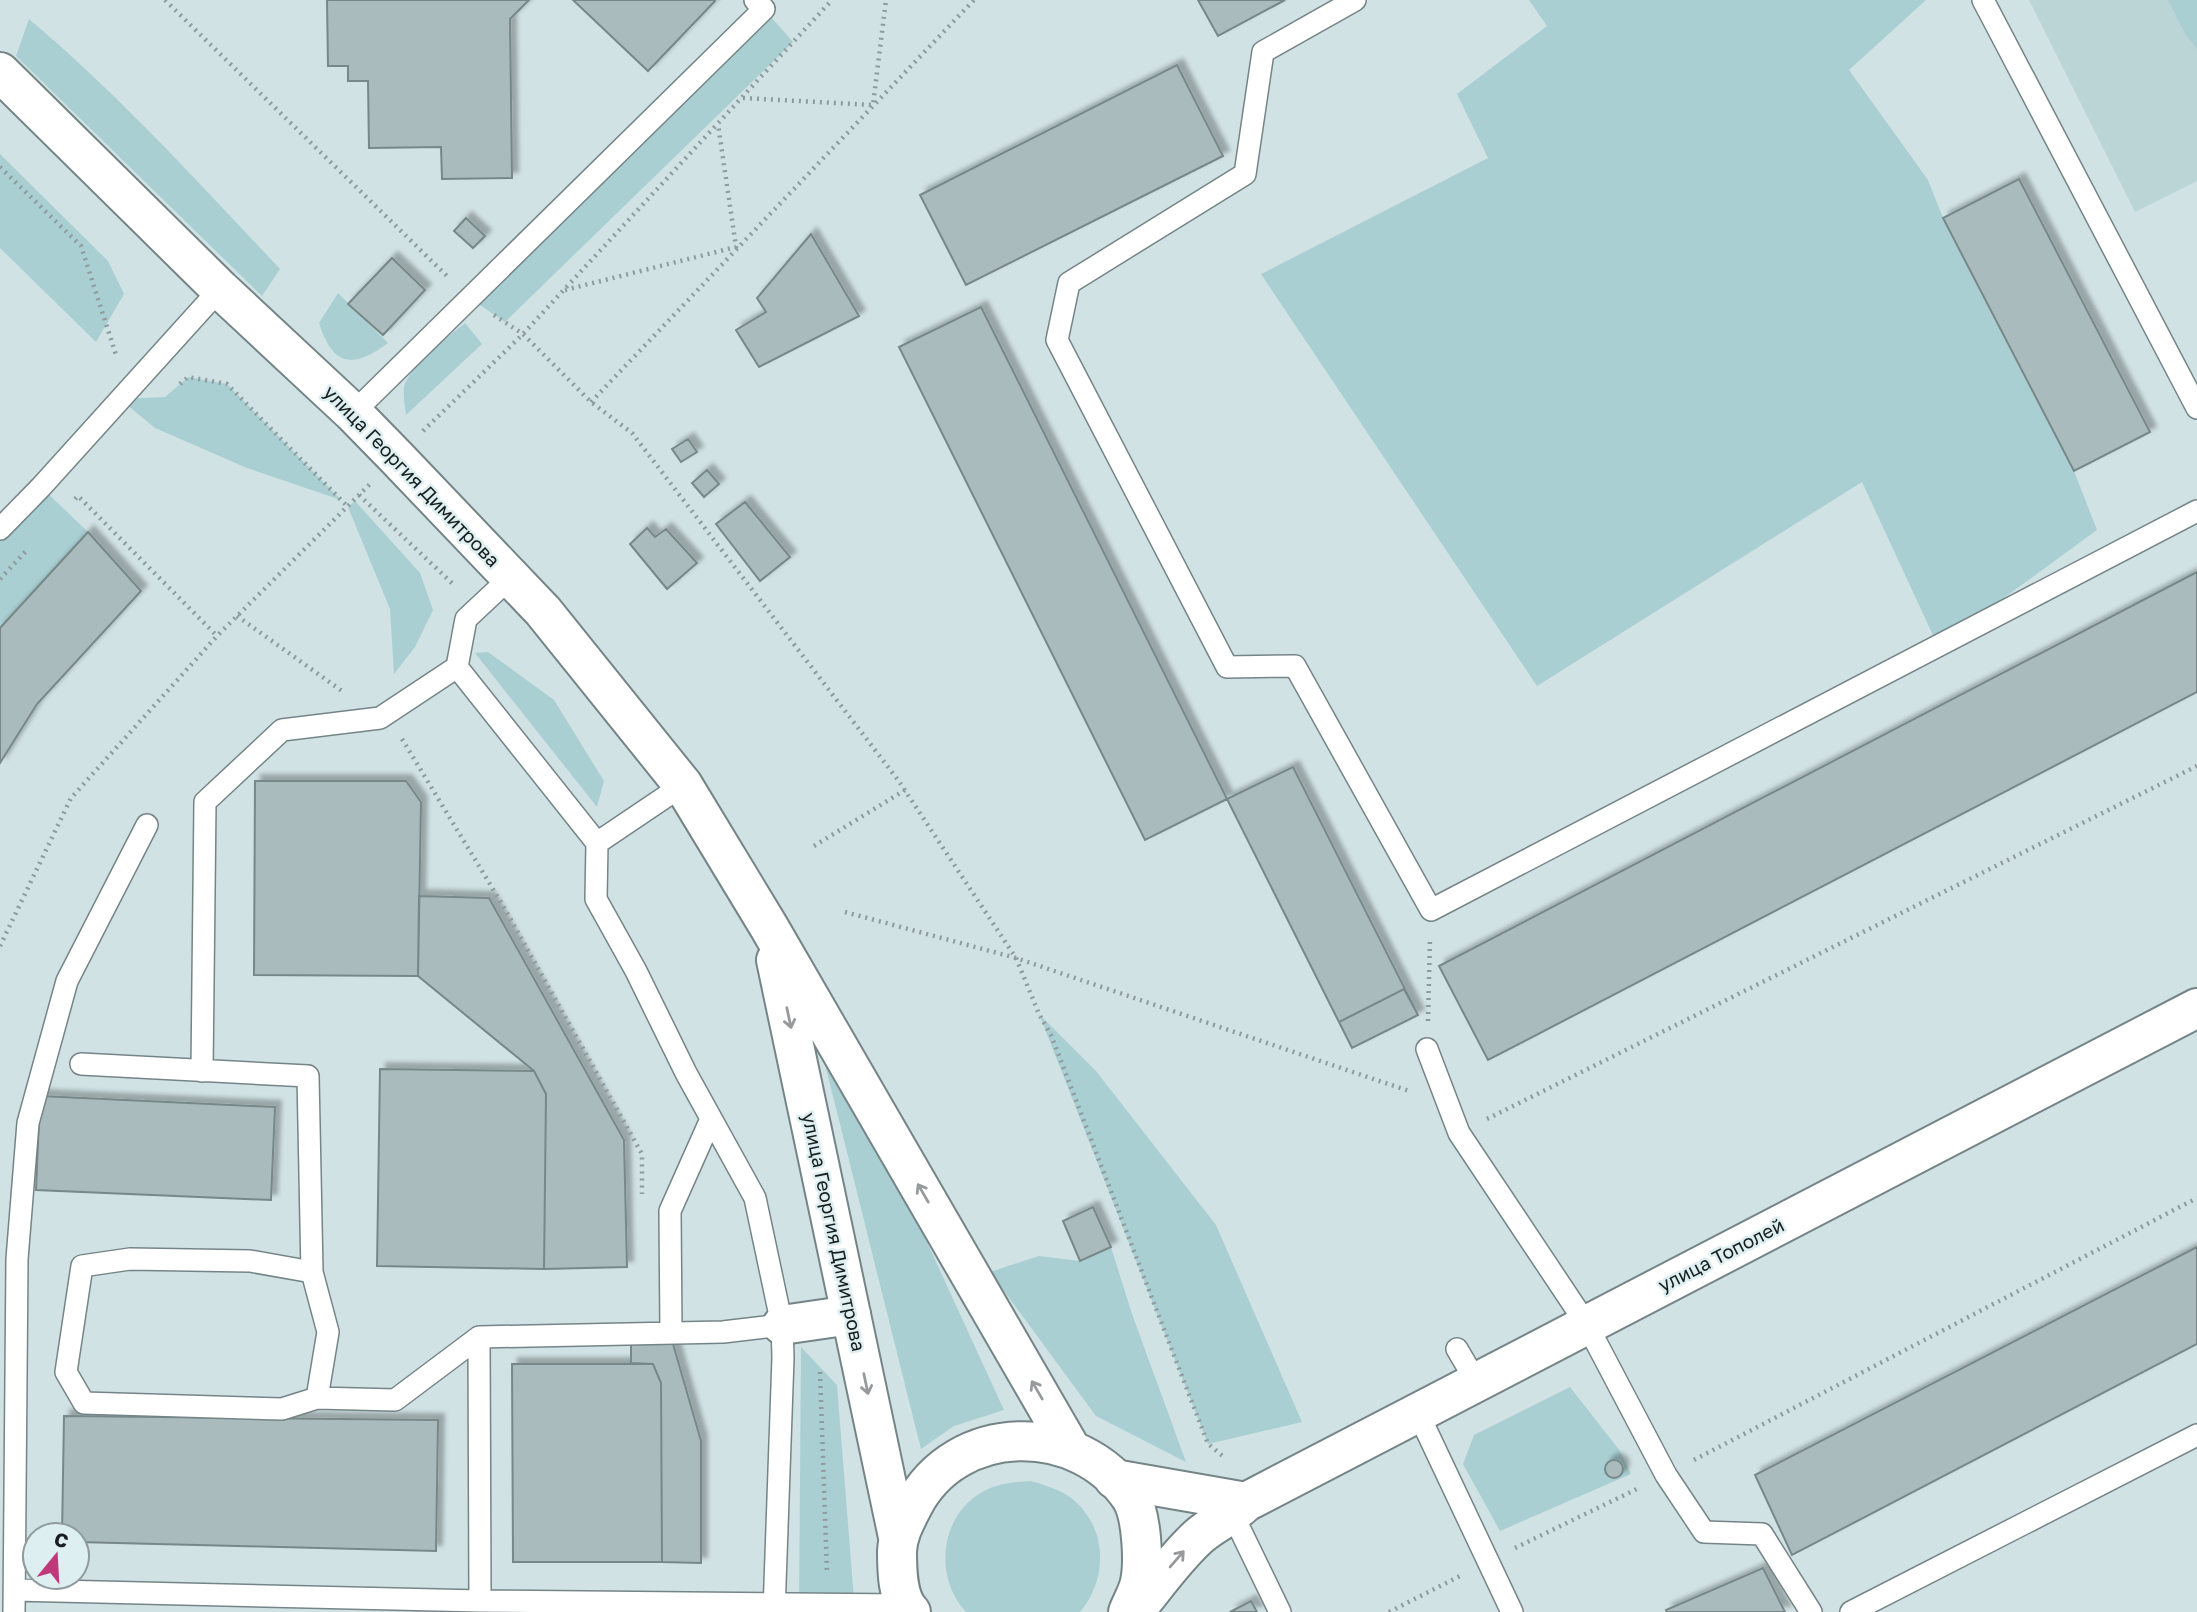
<svg xmlns="http://www.w3.org/2000/svg" width="2197" height="1612" font-family="'Golos Text',sans-serif">
	<style>
		.built { fill: #bbd5d7 }
		.green { fill: #a9cfd3 }
		.building { fill: #aabbbd; stroke: #788889; stroke-width: 2; filter: url(#shadow) }
		.lines { fill: none; stroke-linecap: round; stroke-linejoin: round }
		.lane-casing { stroke: #758587; stroke-width: 24 }
		.street-casing { stroke: #758587; stroke-width: 42 }
		.secondary-casing { stroke: #758587; stroke-width: 42 }
		.path { stroke: #8e9b9c; stroke-width: 4.5; stroke-dasharray: 2 5; stroke-linecap: butt }
		.lane { stroke: #fff; stroke-width: 21 }
		.street { stroke: #fff; stroke-width: 38 }
		.secondary { stroke: #fff; stroke-width: 38 }
		.oneway { stroke: #979a9a }
		.labels { text-anchor: middle; stroke-width: 5; stroke-linejoin: round; paint-order: stroke }
		.street-label { font-size: 19px; fill: #181e1f; stroke: #deeff1 }
	</style>
	<defs>
		<filter id="shadow"><feDropShadow dx="6" dy="-6" stdDeviation="2" flood-color="#0004"/></filter>
	</defs>
	<rect width="100%" height="100%" fill="#d1e2e4"/>
	<path class="built" d="M 2029,0 L 2197,0 L 2197,181 L 2135,212 Z"/>
	<path class="green" d="M 1529,0 L 1926,0 L 1849,70 L 1928,180 L 1943,218 L 2074,471 L 2097,530 L 1938,646 L 1862,482 L 1537,686 L 1261,274 L 1488,158 L 1457,94 L 1547,26 Z
		M 2168,0 L 2197,0 L 2197,49 L 2184,32 Z
		M 764,9 L 793,42 L 505,322 L 471,299 Z
		M 29,19 C 119,95 199,183 280,269 L 262,296 L 16,56 Z
		M 0,154 L 108,261 L 124,294 L 96,342 L 0,248 Z
		M 338,293 L 388,343 C 353,369 333,367 319,323 Z
		M 465,323 L 482,344 L 406,415 C 405,407 403,395 404,387 C 409,366 449,336 465,323 Z
		M 188,377 L 227,384 L 341,500 L 247,468 L 155,428 L 120,399 L 165,397 Z
		M 41,487 L 88,532 L 0,628 L 0,529 Z
		M 355,501 L 420,573 L 433,610 L 415,647 L 394,674 L 390,609 L 348,507 Z
		M 488,652 L 554,700 L 604,781 L 597,807 L 475,653 Z
		M 1039,1014 L 1096,1071 L 1216,1225 L 1302,1422 L 1208,1444 Z
		M 830,1031 L 1004,1410 L 954,1426 L 921,1449 L 818,1036 Z
		M 1111,1247 L 1132,1314 L 1186,1462 L 1096,1416 L 990,1272 L 1039,1256 L 1080,1261 Z
		M 801,1347 L 837,1385 L 855,1612 L 799,1612 Z
		M 1570,1387 L 1620,1451 L 1631,1474 L 1500,1531 L 1463,1464 L 1474,1435 Z
		M 1031,1481 C 1047,1486 1063,1490 1076,1502 C 1108,1532 1107,1580 1080,1612 L 966,1612 C 933,1577 940,1514 984,1491 C 999,1483 1014,1482 1031,1481 Z"/>
	<path class="building" d="M 327,0 L 529,0 L 510,19 L 512,178 L 442,179 L 441,147 L 369,148 L 368,81 L 348,81 L 348,66 L 328,66 Z
		M 573,0 L 714,0 L 715,1 L 648,71 Z
		M 1198,0 L 1285,0 L 1218,36 Z
		M 1177,65 L 1223,156 L 966,285 L 920,195 Z
		M 2019,179 L 2150,432 L 2074,471 L 1943,218 Z
		M 466,218 L 485,236 L 473,248 L 454,231 Z
		M 811,234 L 859,316 L 759,367 L 736,330 L 766,312 L 757,298 Z
		M 392,258 L 425,290 L 383,335 L 348,304 Z
		M 981,307 L 1227,799 L 1145,840 L 899,347 Z
		M 688,439 L 697,452 L 681,462 L 672,449 Z
		M 707,470 L 719,484 L 704,497 L 692,483 Z
		M 745,502 L 790,557 L 760,581 L 716,524 Z
		M 647,528 L 655,537 L 666,529 L 697,563 L 667,589 L 630,544 Z
		M 88,532 L 141,591 L 37,704 L 0,763 L 0,628 Z
		M 2197,572 L 2197,692 L 1488,1060 L 1439,966 Z
		M 1293,767 L 1418,1015 L 1352,1048 L 1227,799 Z
		M 255,781 L 406,781 L 421,802 L 418,976 L 254,975 Z
		M 419,896 L 489,898 L 624,1140 L 627,1267 L 544,1269 L 546,1094 L 534,1071 L 418,976 Z
		M 1404,989 L 1418,1015 L 1352,1048 L 1339,1022 Z
		M 380,1069 L 534,1071 L 546,1094 L 544,1269 L 377,1266 Z
		M 40,1096 L 275,1107 L 271,1200 L 36,1190 Z
		M 1093,1207 L 1111,1247 L 1080,1261 L 1063,1221 Z
		M 2197,1247 L 2197,1344 L 1792,1555 L 1755,1475 Z
		M 631,1335 L 671,1337 L 701,1441 L 701,1563 L 662,1562 L 661,1383 L 653,1364 L 631,1363 Z
		M 512,1364 L 653,1364 L 661,1383 L 662,1562 L 513,1562 Z
		M 64,1416 L 438,1420 L 436,1551 L 77,1542 L 77,1535 L 62,1535 Z
		M1605 1469a9 9 0 1 1 18 0a9 9 0 1 1-18 0Z
		M 1763,1568 L 1785,1612 L 1667,1612 L 1666,1610 Z
		M 1251,1601 L 1257,1612 L 1230,1612 Z"/>
	<g class="lines">
		<defs>
			<path id="lane" d="M 1355,0 L 1263,52 L 1245,174 L 1069,283 L 1057,340 L 1227,667 L 1295,666 L 1431,910 L 2197,511
				M 1983,0 L 2197,408
				M 353,413 L 764,9 L 755,0
				M 0,529 L 41,487 L 220,289
				M 511,577 L 466,619 L 457,667 L 597,843
				M 683,785 L 597,843 L 596,899 L 636,971 L 686,1073 L 755,1198 L 782,1325 L 783,1358 L 774,1612
				M 1427,1049 L 1459,1133 L 1587,1325 L 1666,1475 L 1704,1532 L 1762,1534 L 1811,1612
				M 81,1064 L 308,1076 L 312,1272
				M 202,1071 L 205,802 L 282,730 L 380,718 L 457,667
				M 671,1333 L 670,1211 L 711,1119
				M 479,1337 L 480,1601
				M 1457,1349 L 1477,1383
				M 317,1398 L 328,1332 L 312,1272 L 250,1261 L 130,1259 L 82,1266 L 66,1372 L 84,1403 L 282,1409 L 317,1398 L 395,1400 L 479,1337 L 723,1332 L 782,1325
				M 1418,1413 L 1512,1612
				M 1233,1515 L 1280,1612
				M 15,1590 L 480,1601 L 905,1605
				M 14,1612 L 17,1259 L 28,1123 L 67,981 L 147,825
				M 1851,1612 L 2197,1435"/>
			<path id="street" d="M 782,1325 L 851,1315
				M 1114,1479 L 1246,1502
				M 1134,1612 C 1155,1587 1174,1559 1198,1537 C 1212,1524 1231,1517 1246,1502 L 2197,1008"/>
			<path id="secondary" d="M 0,72 L 220,289 L 353,413 L 396,457 L 543,611 L 683,785 L 769,927 L 1071,1449
				M 776,960 L 898,1537
				M 911,1612 C 897,1598 897,1570 897,1551 C 898,1534 905,1522 913,1506 C 956,1422 1079,1420 1131,1498 C 1142,1516 1144,1562 1140,1582 C 1138,1592 1132,1602 1128,1612"/>
		</defs>
		<use href="#lane" class="lane-casing"/>
		<use href="#street" class="street-casing"/>
		<use href="#secondary" class="secondary-casing"/>
		<path class="path" d="M 165,0 L 449,278
			M 743,98 L 873,105 L 886,0
			M 0,167 L 81,246 L 117,358
			M 565,290 L 736,247 L 718,124
			M 494,315 L 523,334 L 591,402 L 632,433 L 898,780 L 1016,958 L 1039,1014 L 1051,1035 L 1208,1444 L 1224,1457
			M 180,384 L 188,377 L 227,384 L 348,507
			M 591,402 L 974,0
			M 423,431 L 523,334 L 832,0
			M 359,495 L 455,586
			M 75,499 L 78,496 L 217,636
			M 0,579 L 26,551
			M 237,616 L 342,691
			M 402,739 L 502,904 L 642,1154 L 642,1194
			M 814,846 L 905,790
			M 845,912 L 1016,958 L 1409,1091
			M 0,946 L 71,798 L 217,636 L 370,484
			M 1428,1021 L 1430,938
			M 1487,1119 L 2197,766
			M 820,1372 L 827,1573
			M 1694,1460 L 2197,1198
			M 1515,1548 L 1639,1488
			M 1389,1612 L 1460,1576"/>
		<use href="#lane" class="lane"/>
		<use href="#street" class="street"/>
		<use href="#secondary" class="secondary"/>
	</g>
	<defs><path id="oneway-shaft" d="M-6 0H5M1.5-3L5.5 0L1.5 3" fill="none" stroke-width="1.6" stroke-linecap="round" stroke-linejoin="round" transform="scale(1.75)"/></defs>
	<g class="oneway">
		<use href="#oneway-shaft" transform="translate(789 1018) rotate(78)"/>
		<use href="#oneway-shaft" transform="translate(923 1193) rotate(-120)"/>
		<use href="#oneway-shaft" transform="translate(866 1384) rotate(78)"/>
		<use href="#oneway-shaft" transform="translate(1037 1390) rotate(-120)"/>
		<use href="#oneway-shaft" transform="translate(1177 1559) rotate(-49)"/>
	</g>
	<g class="labels">
		<g class="street-label">
			<text transform="translate(412 476) rotate(46)" y="7">улица Георгия Димитрова</text>
			<text transform="translate(834 1232) rotate(78)" y="7">улица Георгия Димитрова</text>
			<text transform="translate(1721 1255) rotate(-27)" y="7">улица Тополей</text>
		</g>
	</g>
	<g transform="translate(56 1556) rotate(18)"><circle r="33" fill="#deeff1" stroke="#8f9b9d" stroke-width="2"/>
	<path d="M0-5L12 26L0 18L-12 26Z" fill="#c03a7b"/>
	<text y="-10" font-size="19" font-weight="bold" text-anchor="middle" fill="#181e1f">С</text>
	</g>
</svg>
